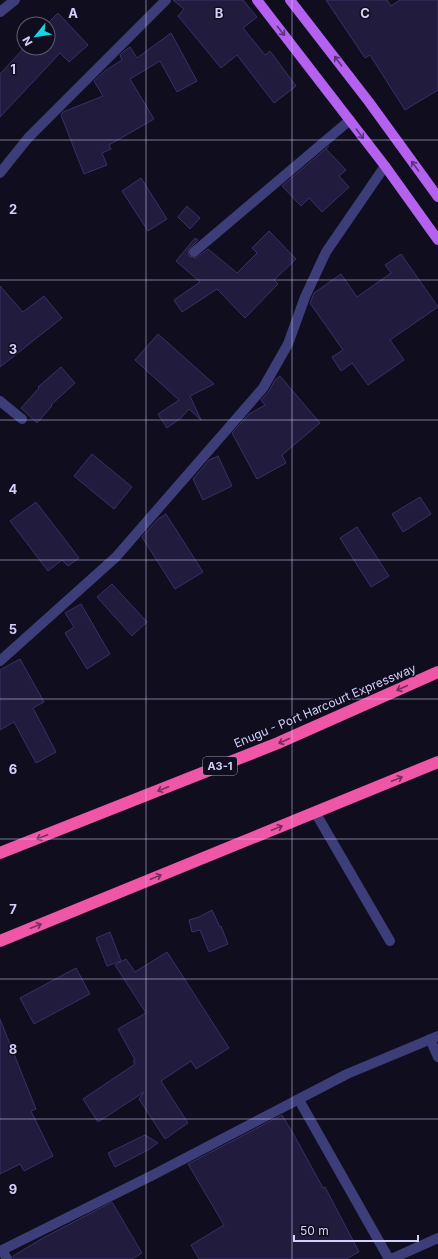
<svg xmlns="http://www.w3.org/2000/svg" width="438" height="1259" font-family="Inter,sans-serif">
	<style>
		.building { fill: #211c3d; stroke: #393067 }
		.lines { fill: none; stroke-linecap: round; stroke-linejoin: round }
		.minor { stroke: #3d3e79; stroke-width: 10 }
		.major { stroke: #b561f0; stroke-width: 10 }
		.highway { stroke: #ef56a6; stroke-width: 12 }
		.oneway { stroke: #5a337c }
		.oneway2 { stroke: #742e5b }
		.grid { fill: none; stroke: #d3d0fb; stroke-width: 1; stroke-opacity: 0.55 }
		.labels { text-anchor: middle; stroke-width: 3; stroke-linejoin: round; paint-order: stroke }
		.shield { fill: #100e1e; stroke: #9896b9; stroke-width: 1 }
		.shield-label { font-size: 11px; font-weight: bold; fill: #d3d0fb }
		.street-label { font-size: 12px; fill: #d3d0fb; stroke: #100e1e }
		.grid-label { font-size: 13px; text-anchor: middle; font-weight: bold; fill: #d3d0fb; stroke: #100e1e; stroke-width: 3; stroke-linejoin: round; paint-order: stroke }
	</style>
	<rect width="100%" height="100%" fill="#100e1e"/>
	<path class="building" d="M 173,0 L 243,0 L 257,17 L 243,28 L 265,55 L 270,51 L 296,86 L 274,103 L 237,55 L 221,68 L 178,16 L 184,9 Z
		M 326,0 L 387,0 L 391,6 L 400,0 L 438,0 L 438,90 L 405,110 L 370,55 L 365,58 Z
		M 58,13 L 88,45 L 69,62 L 60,53 L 0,117 L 0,74 L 24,48 L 48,48 L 48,24 L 47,24 Z
		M 171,33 L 197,81 L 177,92 L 160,61 L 130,79 L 154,119 L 109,145 L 111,149 L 102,153 L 107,165 L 84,174 L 61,115 L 63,112 L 103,96 L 94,81 L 106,70 L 122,60 L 120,55 L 124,51 L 130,47 L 137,58 Z
		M 329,146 L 326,149 L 346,170 L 339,176 L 349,187 L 322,212 L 309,198 L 301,206 L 282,186 Z
		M 141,178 L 167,219 L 148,231 L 122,191 Z
		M 187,206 L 200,218 L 190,229 L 178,217 Z
		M 269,231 L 296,259 L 274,280 L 278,284 L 245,318 L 217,289 L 182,312 L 174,300 L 200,282 L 176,261 L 195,238 L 198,240 L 188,250 L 189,256 L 196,258 L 208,249 L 237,273 L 257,253 L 252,248 Z
		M 401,254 L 438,307 L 390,340 L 404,360 L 368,385 L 352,363 L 341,371 L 332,357 L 343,350 L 310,303 L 314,293 L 341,274 L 357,297 L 391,273 L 385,265 Z
		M 0,286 L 23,312 L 44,296 L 62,318 L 0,367 Z
		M 158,334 L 214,384 L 190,396 L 201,420 L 189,409 L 181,418 L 167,428 L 158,414 L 179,400 L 135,360 Z
		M 61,367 L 75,383 L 51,405 L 52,406 L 37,423 L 21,408 L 39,388 L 38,387 Z
		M 280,376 L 320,423 L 282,455 L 286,463 L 257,479 L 232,433 L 249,414 L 265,405 L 261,400 L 269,391 L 275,380 Z
		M 92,454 L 132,487 L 114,509 L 74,476 Z
		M 218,456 L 232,486 L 203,500 L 193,479 L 209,460 Z
		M 420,497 L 431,514 L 403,532 L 392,514 Z
		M 36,502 L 79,558 L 68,566 L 62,560 L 48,571 L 10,521 Z
		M 166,514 L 203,572 L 175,589 L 142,537 L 158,519 Z
		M 357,527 L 389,576 L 371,587 L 340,538 Z
		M 112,584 L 147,622 L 132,636 L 97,597 Z
		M 81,604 L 110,654 L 87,669 L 65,633 L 74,627 L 65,613 Z
		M 20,659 L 44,702 L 33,708 L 56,752 L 36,763 L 14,722 L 0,730 L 0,670 Z
		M 212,910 L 220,927 L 221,926 L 228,944 L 209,952 L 200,930 L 192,932 L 189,920 L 199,917 Z
		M 110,932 L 121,961 L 107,966 L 96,938 Z
		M 167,952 L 229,1048 L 196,1069 L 191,1061 L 161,1081 L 188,1123 L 165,1139 L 139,1099 L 144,1092 L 98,1122 L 83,1099 L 135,1064 L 133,1061 L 135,1060 L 118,1029 L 146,1013 L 115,965 L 126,959 L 135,972 Z
		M 76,968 L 90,994 L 34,1024 L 20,998 Z
		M 0,1019 L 36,1109 L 31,1111 L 53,1156 L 24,1171 L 20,1164 L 0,1174 Z
		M 282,1115 L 294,1135 L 323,1188 L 325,1187 L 359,1252 L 346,1259 L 199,1259 L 191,1245 L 224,1225 L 188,1164 Z
		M 145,1135 L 158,1143 L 148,1150 L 115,1167 L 108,1153 Z
		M 112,1202 L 142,1253 L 132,1259 L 13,1259 L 13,1256 L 43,1238 Z"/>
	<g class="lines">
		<path class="minor" d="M 0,12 L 15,0
			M 0,173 L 28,138 L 166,0
			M 194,252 L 350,120
			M 0,401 L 22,419
			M 0,661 L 116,557 L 263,388 L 288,344 L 305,297 L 326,252 L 385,166
			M 315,812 L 390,941
			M 430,1039 L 438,1057
			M 299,1100 L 389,1259
			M 2,1250 L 7,1259
			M 0,1251 L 153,1175 L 347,1074 L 438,1036
			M 391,1259 L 438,1238"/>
		<path class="major" d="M 257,0 L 385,166 L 438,240
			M 290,0 L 369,102 L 438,197"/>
		<path class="highway" d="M 0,853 L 278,743 L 438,672
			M 0,941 L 438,762"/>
	</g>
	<defs><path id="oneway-shaft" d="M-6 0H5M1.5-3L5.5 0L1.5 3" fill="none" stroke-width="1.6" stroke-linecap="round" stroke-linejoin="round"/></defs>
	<g class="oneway">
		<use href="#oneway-shaft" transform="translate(281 31) rotate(51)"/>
		<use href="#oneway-shaft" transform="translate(338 61) rotate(-127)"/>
		<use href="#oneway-shaft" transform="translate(360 134) rotate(53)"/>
		<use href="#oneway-shaft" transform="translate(415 166) rotate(-126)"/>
	</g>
	<g class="oneway2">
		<use href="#oneway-shaft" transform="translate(402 688) rotate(156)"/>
		<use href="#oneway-shaft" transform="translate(284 741) rotate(156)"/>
		<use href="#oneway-shaft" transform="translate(397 779) rotate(-22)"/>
		<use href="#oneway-shaft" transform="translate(163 789) rotate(158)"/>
		<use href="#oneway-shaft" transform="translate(277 828) rotate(-22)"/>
		<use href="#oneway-shaft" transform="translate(42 837) rotate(158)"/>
		<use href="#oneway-shaft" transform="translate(156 877) rotate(-22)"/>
		<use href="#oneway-shaft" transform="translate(36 926) rotate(-22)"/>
	</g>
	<path class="grid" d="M 146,0 L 146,1259M 292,0 L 292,1259M 0,140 L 438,140M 0,280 L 438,280M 0,420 L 438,420M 0,560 L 438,560M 0,699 L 438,699M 0,839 L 438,839M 0,979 L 438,979M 0,1119 L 438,1119"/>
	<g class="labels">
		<rect class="shield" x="203" y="757" width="34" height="18" rx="3"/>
		<g class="shield-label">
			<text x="220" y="770">A3-1</text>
		</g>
		<g class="street-label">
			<text transform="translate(325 706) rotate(-23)" y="4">Enugu - Port Harcourt Expressway</text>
		</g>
	</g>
	<g class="grid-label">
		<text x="73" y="18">A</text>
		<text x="219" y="18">B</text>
		<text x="365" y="18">C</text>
		<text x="13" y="74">1</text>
		<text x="13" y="214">2</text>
		<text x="13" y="354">3</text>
		<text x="13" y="494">4</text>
		<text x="13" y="634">5</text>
		<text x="13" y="774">6</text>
		<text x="13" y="914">7</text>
		<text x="13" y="1054">8</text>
		<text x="13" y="1194">9</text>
	</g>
	<g transform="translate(36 36) rotate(240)"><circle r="19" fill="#100e1e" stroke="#5e5c76"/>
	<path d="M0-3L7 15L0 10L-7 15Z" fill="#15d5e1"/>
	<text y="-6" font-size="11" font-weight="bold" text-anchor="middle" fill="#d3d0fb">N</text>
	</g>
	<path d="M294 1235v6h124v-6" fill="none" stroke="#d3d0fb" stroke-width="2"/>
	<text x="300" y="1235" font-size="12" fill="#d3d0fb" stroke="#100e1e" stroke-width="3" paint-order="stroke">50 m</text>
</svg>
